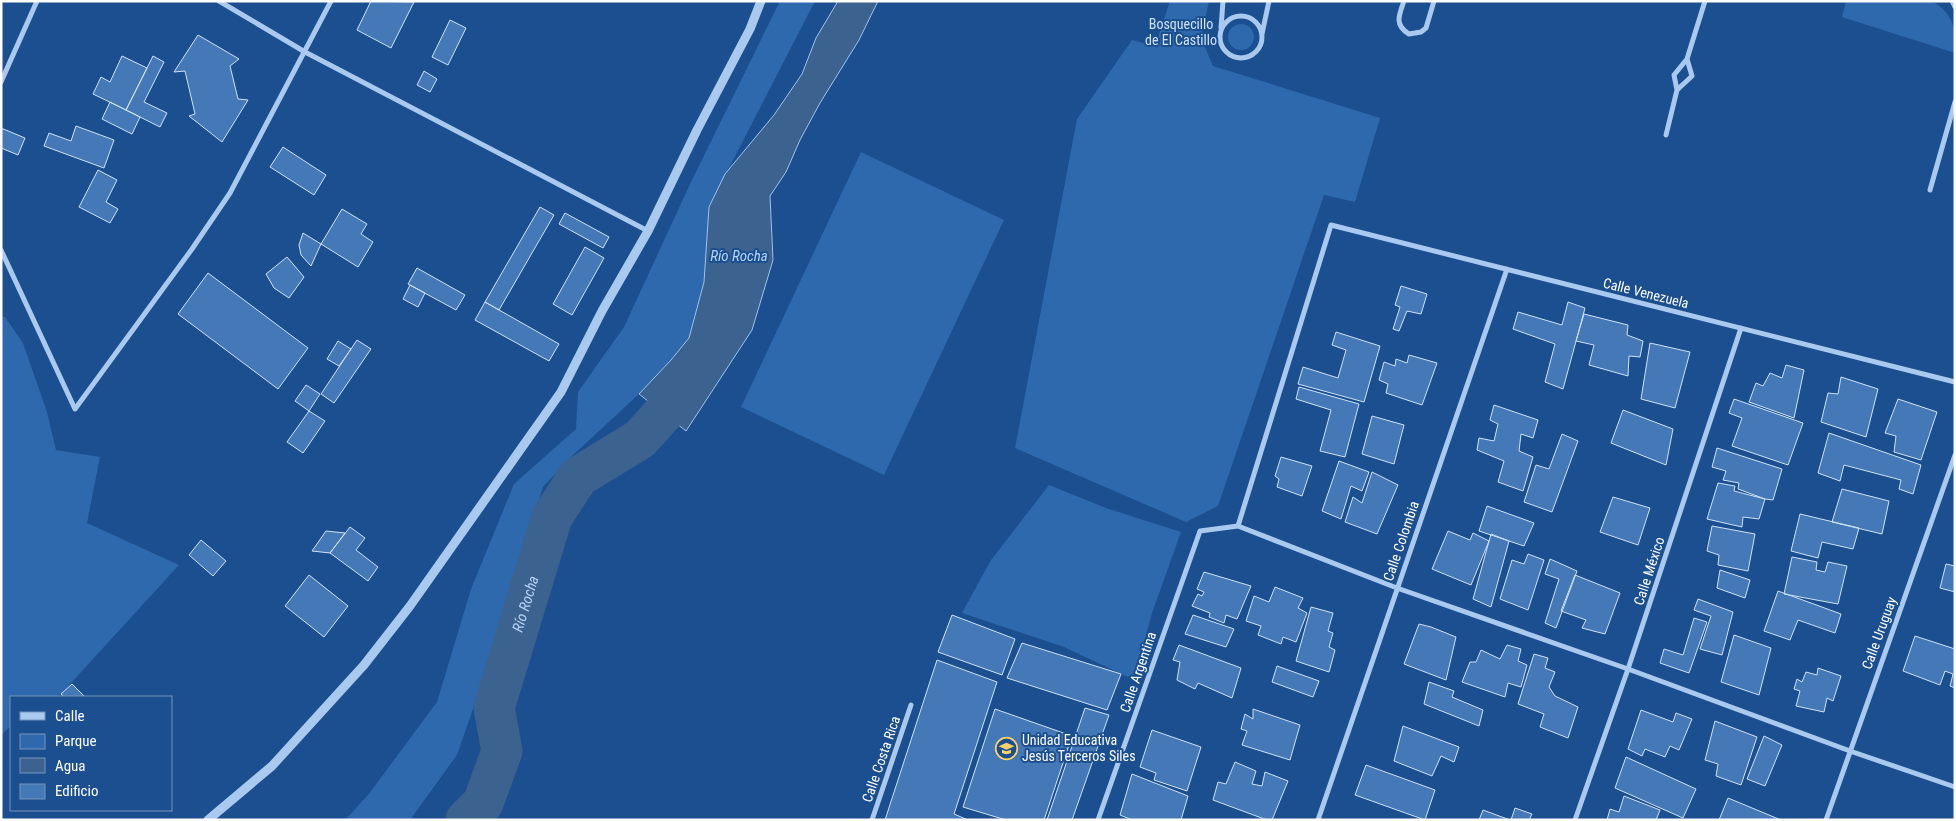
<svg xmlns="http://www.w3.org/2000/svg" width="1956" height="821" font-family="'Roboto Condensed',sans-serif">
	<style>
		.green { fill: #2e69ad }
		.water { fill: #3c6290; stroke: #9cc4f0 }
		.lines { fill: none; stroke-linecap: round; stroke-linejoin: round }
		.river { stroke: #3c6290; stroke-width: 41 }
		.building { fill: #4478b7; stroke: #cfe3fa }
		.minor { stroke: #a9c9ee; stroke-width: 5 }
		.tertiary { stroke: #a9c9ee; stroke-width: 9 }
		.labels { text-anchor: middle; stroke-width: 4; stroke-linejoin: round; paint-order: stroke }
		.park-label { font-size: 14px; fill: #cfe3fa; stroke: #1b4f8f }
		.street-label { font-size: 14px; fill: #fff; stroke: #1b4f8f }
		.poi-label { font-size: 14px; fill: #fff; stroke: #1b4f8f; text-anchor: start }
		.water-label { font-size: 15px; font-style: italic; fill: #b5d3f5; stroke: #1b4f8f }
	</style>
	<rect width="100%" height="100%" fill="#1b4f8f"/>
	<path class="green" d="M 780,1 L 815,1 L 709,207 L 704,282 L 689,338 L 671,360 L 639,394 L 572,456 L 543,487 L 498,637 L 457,755 L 410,820 L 345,820 L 368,795 L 437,702 L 471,589 L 514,484 L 576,429 L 578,392 L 624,327 L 691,182 Z
		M 1170,1 L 1209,1 L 1201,38 L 1213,66 L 1380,118 L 1355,202 L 1324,195 L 1218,506 L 1186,522 L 1015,448 L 1077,119 L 1132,40 L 1155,46 Z
		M 1846,1 L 1932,1 C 1955,15 1955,28 1955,53 L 1842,17 Z
		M1228 37a13 13 0 1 1 26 0a13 13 0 1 1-26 0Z
		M 861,152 L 1004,220 L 884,475 L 741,407 Z
		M 1,317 L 5,317 L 23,343 L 47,412 L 56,450 L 100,457 L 87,523 L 179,565 L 61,694 L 56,697 L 11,697 L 11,726 L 1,735 Z
		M 1049,485 L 1106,508 L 1181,532 L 1152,613 L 1134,680 L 1064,647 L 962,613 L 991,560 Z"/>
	<path class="water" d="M 838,1 L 878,1 L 859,40 L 820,103 L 800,140 L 786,172 L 770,196 L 773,260 L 752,330 L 686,431 L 639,394 L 671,360 L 689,338 L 704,282 L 709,207 L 725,174 L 774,115 L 802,74 L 816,38 Z"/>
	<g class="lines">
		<path class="river" id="s1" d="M 466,820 L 483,803 L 502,751 L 494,708 L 552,517 L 578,477 L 640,439 L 677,398 L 694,368"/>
	</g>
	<path class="building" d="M 371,1 L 414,2 L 391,48 L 357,30 Z
		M 450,20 L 466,28 L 448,65 L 432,57 Z
		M 198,35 L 239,59 L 230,66 L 238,99 L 248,100 L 222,142 L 189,116 L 195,114 L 185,71 L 174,72 Z
		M 122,56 L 147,68 L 126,110 L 93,94 L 101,77 L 110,82 Z
		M 153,56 L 164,62 L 144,102 L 167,113 L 160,127 L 126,110 Z
		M 424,71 L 437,79 L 430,92 L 417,85 Z
		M 110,102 L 140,117 L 132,134 L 102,119 Z
		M 76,126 L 114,140 L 104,168 L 44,146 L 49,133 L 71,141 Z
		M 1,128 L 25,138 L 18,155 L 1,148 Z
		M 283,147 L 326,175 L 314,195 L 270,167 Z
		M 98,170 L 117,180 L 106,202 L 118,209 L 110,223 L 79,207 Z
		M 540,207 L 554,215 L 499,310 L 485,302 Z
		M 342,209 L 367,224 L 361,234 L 373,242 L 358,267 L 321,244 Z
		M 565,213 L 609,237 L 603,248 L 559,224 Z
		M 303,233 L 321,244 L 311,266 L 301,255 L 299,245 Z
		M 585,247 L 604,258 L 572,315 L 553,304 Z
		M 287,257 L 304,277 L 289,298 L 274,288 L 266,274 Z
		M 417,268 L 465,295 L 456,310 L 408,284 Z
		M 208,273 L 308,348 L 278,389 L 178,314 Z
		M 410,285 L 425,293 L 418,307 L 403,299 Z
		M 1401,286 L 1427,294 L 1421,314 L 1407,311 L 1399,331 L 1393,329 L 1400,307 L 1395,305 Z
		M 485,302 L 559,344 L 549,361 L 475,320 Z
		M 1568,302 L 1585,308 L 1563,389 L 1545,382 L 1555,344 L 1513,329 L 1518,312 L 1562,325 Z
		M 1584,314 L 1628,325 L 1627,335 L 1643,341 L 1640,357 L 1629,356 L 1628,376 L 1589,365 L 1594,345 L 1576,341 Z
		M 1336,332 L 1380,346 L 1364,402 L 1298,384 L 1303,367 L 1338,378 L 1346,350 L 1332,345 Z
		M 357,340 L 371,349 L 334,403 L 321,394 Z
		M 338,341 L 351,349 L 339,366 L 327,359 Z
		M 1650,343 L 1690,352 L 1675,408 L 1641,399 Z
		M 1409,355 L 1437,363 L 1422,405 L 1386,393 L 1388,384 L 1379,380 L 1384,362 L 1395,366 L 1396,359 L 1407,363 Z
		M 1786,365 L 1804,370 L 1794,418 L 1749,402 L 1756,383 L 1763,386 L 1770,373 L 1782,378 Z
		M 1841,377 L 1878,389 L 1866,437 L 1821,422 L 1828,393 L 1838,394 Z
		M 306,385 L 320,394 L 309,411 L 295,401 Z
		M 1299,387 L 1359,404 L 1345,457 L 1320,451 L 1331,410 L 1296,399 Z
		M 1734,399 L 1803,423 L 1788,465 L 1732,446 L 1742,418 L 1729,413 Z
		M 1898,399 L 1937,412 L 1921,460 L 1894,452 L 1896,436 L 1885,433 Z
		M 1494,405 L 1538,420 L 1533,438 L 1521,434 L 1519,451 L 1533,457 L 1523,491 L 1498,482 L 1504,461 L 1477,450 L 1479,438 L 1494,441 L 1498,424 L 1490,420 Z
		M 1623,410 L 1673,429 L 1666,465 L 1611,443 Z
		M 309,411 L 325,421 L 303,453 L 287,442 Z
		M 1372,416 L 1404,425 L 1394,464 L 1362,454 Z
		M 1829,433 L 1921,465 L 1913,494 L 1899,489 L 1901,480 L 1844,465 L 1840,481 L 1818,473 Z
		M 1562,434 L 1578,441 L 1552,512 L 1524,502 L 1536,465 L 1549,469 Z
		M 1717,448 L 1782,469 L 1773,500 L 1765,499 L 1738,489 L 1739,483 L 1723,480 L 1726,471 L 1712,467 Z
		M 1281,457 L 1312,466 L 1302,496 L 1277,487 L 1279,479 L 1275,476 Z
		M 1339,461 L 1369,472 L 1362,491 L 1351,486 L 1341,519 L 1322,511 Z
		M 1372,472 L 1398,485 L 1377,534 L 1345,522 L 1353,497 L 1362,503 Z
		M 1718,483 L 1735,486 L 1734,491 L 1765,499 L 1759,519 L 1743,517 L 1742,527 L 1707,519 Z
		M 1842,489 L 1889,501 L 1882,534 L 1832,522 Z
		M 1613,497 L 1650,508 L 1638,545 L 1600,532 Z
		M 1487,506 L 1534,523 L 1524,546 L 1479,531 Z
		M 1800,514 L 1859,528 L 1853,549 L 1822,542 L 1818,558 L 1791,551 Z
		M 1712,526 L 1755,534 L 1748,571 L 1718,565 L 1719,555 L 1707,551 Z
		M 350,527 L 365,538 L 356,550 L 378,567 L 368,581 L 330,553 Z
		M 326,531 L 345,533 L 330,553 L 312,551 Z
		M 1448,531 L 1470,540 L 1473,533 L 1489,541 L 1471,585 L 1432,569 Z
		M 1491,534 L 1509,541 L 1491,607 L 1473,599 Z
		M 201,540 L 226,561 L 213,576 L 189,555 Z
		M 1528,554 L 1544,560 L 1528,610 L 1500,599 L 1512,560 L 1524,564 Z
		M 1792,557 L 1817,562 L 1816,570 L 1825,572 L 1828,562 L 1847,566 L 1838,604 L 1784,594 Z
		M 1550,559 L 1577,571 L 1556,628 L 1545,623 L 1559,579 L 1545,574 Z
		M 1946,564 L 1955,566 L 1955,592 L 1940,588 Z
		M 1720,570 L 1750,580 L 1745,598 L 1717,588 Z
		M 1204,572 L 1251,586 L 1237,619 L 1226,615 L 1224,623 L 1209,617 L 1210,613 L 1192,606 L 1198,594 L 1202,596 L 1204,592 L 1197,589 Z
		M 309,575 L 348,606 L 324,637 L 285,606 Z
		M 1575,575 L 1620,593 L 1605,634 L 1582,628 L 1586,620 L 1561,611 Z
		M 1275,587 L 1303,598 L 1298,608 L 1307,613 L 1296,642 L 1283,637 L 1281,644 L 1258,635 L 1261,626 L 1246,621 L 1254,596 L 1269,602 Z
		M 1778,591 L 1841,614 L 1835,633 L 1798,620 L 1790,640 L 1764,631 Z
		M 1698,599 L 1733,612 L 1722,655 L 1700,649 L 1711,616 L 1694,610 Z
		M 1311,607 L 1333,613 L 1328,631 L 1333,633 L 1329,647 L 1335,650 L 1329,672 L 1296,661 Z
		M 952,615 L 1015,639 L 1002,675 L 938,652 Z
		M 1193,615 L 1234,629 L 1226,647 L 1185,634 Z
		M 1694,618 L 1707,622 L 1689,673 L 1660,663 L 1664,649 L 1683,655 Z
		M 1419,624 L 1431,627 L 1456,637 L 1446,680 L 1404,664 Z
		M 1734,635 L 1771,648 L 1759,695 L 1721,682 Z
		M 1915,636 L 1955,649 L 1955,688 L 1950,686 L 1953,674 L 1945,671 L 1940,685 L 1903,671 Z
		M 1022,643 L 1121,674 L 1107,710 L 1007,678 Z
		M 1179,645 L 1241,668 L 1232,698 L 1198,683 L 1195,689 L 1177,680 L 1180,662 L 1173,660 Z
		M 1507,645 L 1521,649 L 1518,661 L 1527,665 L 1521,687 L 1508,683 L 1505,697 L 1462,682 L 1470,662 L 1476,662 L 1481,650 L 1500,659 Z
		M 1534,654 L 1548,658 L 1545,668 L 1555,672 L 1549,687 L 1555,696 L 1578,707 L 1568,738 L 1540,727 L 1544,714 L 1518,704 Z
		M 937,660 L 997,682 L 954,814 L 968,820 L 885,820 Z
		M 1277,666 L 1319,681 L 1313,697 L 1272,682 Z
		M 1818,668 L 1841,676 L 1833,701 L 1827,698 L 1824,712 L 1796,706 L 1800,691 L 1794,689 L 1797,679 L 1802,682 L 1806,672 L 1817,675 Z
		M 1429,682 L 1454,691 L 1452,697 L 1483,710 L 1479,726 L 1424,704 Z
		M 72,684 L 85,697 L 64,697 L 61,694 Z
		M 1085,708 L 1109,715 L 1072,820 L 1047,820 Z
		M 995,709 L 1072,736 L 1044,820 L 1006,820 L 963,807 Z
		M 1253,709 L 1300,725 L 1290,760 L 1242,745 L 1247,731 L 1241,729 L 1245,714 L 1253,719 Z
		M 1641,710 L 1673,722 L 1676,713 L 1692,719 L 1679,750 L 1670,746 L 1665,757 L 1645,749 L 1642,756 L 1628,749 Z
		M 1715,721 L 1757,737 L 1741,785 L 1716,776 L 1718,764 L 1705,760 Z
		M 1403,726 L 1459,747 L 1454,762 L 1441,756 L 1432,776 L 1394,761 Z
		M 1152,730 L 1201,747 L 1187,791 L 1154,780 L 1156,773 L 1140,767 Z
		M 1764,736 L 1782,745 L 1765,786 L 1747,779 Z
		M 1626,757 L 1696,789 L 1683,818 L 1615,788 Z
		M 1235,762 L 1256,771 L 1252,784 L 1262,786 L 1265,772 L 1288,781 L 1272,820 L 1267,820 L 1213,800 L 1218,782 L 1226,784 Z
		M 1366,765 L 1435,790 L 1425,820 L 1355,795 Z
		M 1132,774 L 1188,796 L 1181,820 L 1132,820 L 1120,815 Z
		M 1624,796 L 1660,810 L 1656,820 L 1607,820 L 1610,809 L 1619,812 Z
		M 1728,798 L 1781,820 L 1719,820 Z
		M 1515,808 L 1532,814 L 1529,820 L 1511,820 Z
		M 1483,810 L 1510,820 L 1479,820 Z"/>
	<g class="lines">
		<path class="minor" d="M 219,1 L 305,52 L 648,231
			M 1404,1 C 1399,15 1394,25 1409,34 L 1421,32 L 1426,28 L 1434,1
			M 1952,1 L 1955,7
			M1220 37a21 21 0 1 1 42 0a21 21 0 1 1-42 0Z
			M 1221,28 L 1223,1
			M 1262,34 L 1269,1
			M 1,82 L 37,1
			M 1677,90 L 1674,75 L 1687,59 L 1705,1
			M 1666,135 L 1677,90 L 1692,76 L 1687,59
			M 1930,190 L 1955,102
			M 1,250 L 75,409 L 192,249 L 230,193 L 331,1
			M 1238,526 L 1331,225 L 1955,382
			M 872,820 L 911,705
			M 1098,820 L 1200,531 L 1238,526 L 1397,588 L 1628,669 L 1850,751 L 1955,787
			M 1318,820 L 1507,269
			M 1575,820 L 1628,669 L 1741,328
			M 1826,820 L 1955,455"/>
		<path class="tertiary" d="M 208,820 L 272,766 L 364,665 L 410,606 L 561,392 L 602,311 L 648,231 L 697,130 L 750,29 L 761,1"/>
	</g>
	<defs>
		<symbol id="school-ring" viewBox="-11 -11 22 22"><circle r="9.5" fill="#1b4f8f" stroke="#ffd166" stroke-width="1.5"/><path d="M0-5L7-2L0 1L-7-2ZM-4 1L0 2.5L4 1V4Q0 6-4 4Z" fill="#ffd166"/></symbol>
	</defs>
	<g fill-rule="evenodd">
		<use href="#school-ring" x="994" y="736" width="25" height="25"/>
	</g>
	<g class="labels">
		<g class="park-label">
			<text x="1181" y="29">Bosquecillo<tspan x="1181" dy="16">de El Castillo</tspan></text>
		</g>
		<g class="street-label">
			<text transform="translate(1646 293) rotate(14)" y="5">Calle Venezuela</text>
			<text transform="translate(1401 541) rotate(-71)" y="5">Calle Colombia</text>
			<text transform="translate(1649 571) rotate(-72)" y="5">Calle México</text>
			<text transform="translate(1879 633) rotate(-70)" y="5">Calle Uruguay</text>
			<text transform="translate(1138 672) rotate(-71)" y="5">Calle Argentina</text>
			<text transform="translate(881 759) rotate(-71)" y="5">Calle Costa Rica</text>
		</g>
		<g class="poi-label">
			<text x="1022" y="745">Unidad Educativa<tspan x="1022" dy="16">Jesús Terceros Siles</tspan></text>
		</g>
		<g class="water-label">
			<text x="739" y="261">Río Rocha</text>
			<text dy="5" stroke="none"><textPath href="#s1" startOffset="232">Río Rocha</textPath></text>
		</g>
	</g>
	<rect width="1956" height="821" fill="none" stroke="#ffffff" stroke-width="5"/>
	<rect x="10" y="696" width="162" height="115" fill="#1b4f8f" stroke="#7695bc"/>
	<rect x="20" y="712" width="25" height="8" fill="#a9c9ee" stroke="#7695bc"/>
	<text x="55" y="721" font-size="15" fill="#ffffff">Calle</text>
	<rect x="20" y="734" width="25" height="15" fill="#2e69ad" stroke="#7695bc"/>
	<text x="55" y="746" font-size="15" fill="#ffffff">Parque</text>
	<rect x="20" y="758" width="25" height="15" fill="#3c6290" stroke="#7695bc"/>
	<text x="55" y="771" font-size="15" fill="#ffffff">Agua</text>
	<rect x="20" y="784" width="25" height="15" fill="#4478b7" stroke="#7695bc"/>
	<text x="55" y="796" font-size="15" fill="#ffffff">Edificio</text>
</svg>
